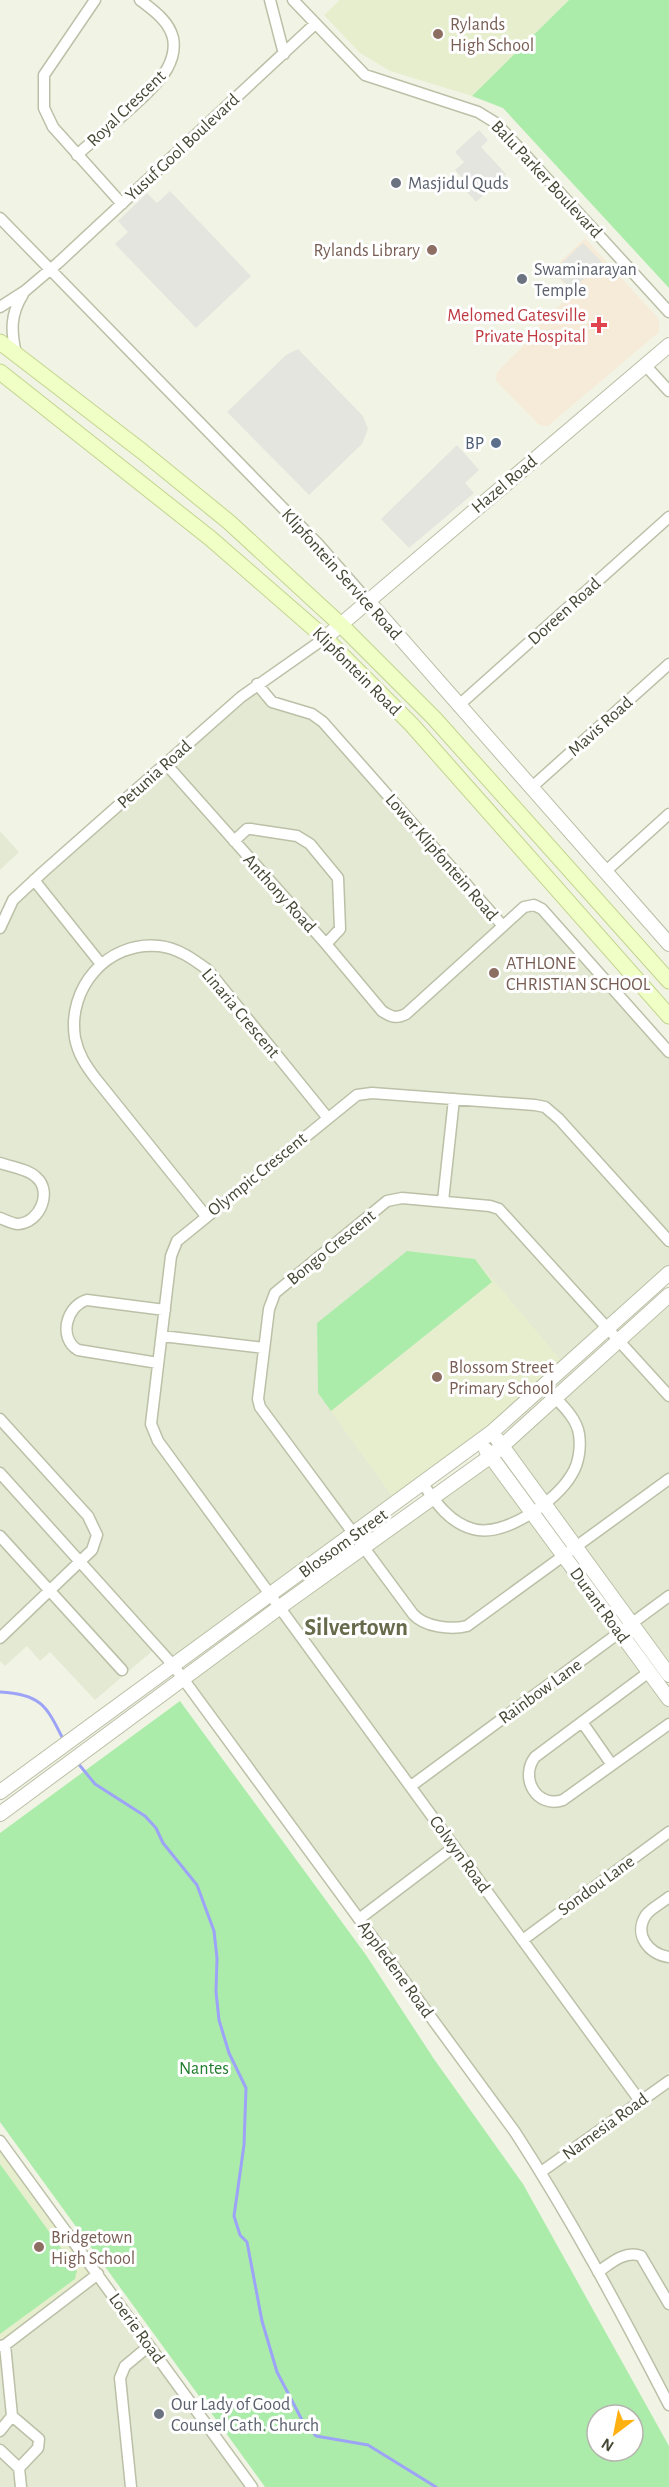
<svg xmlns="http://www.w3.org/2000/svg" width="669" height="2487" font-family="'Alegreya Sans',sans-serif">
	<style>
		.residential { fill: #e4e9d3 }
		.education { fill: #e7eece }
		.medical { fill: #f6ebd8 }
		.green { fill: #acecab; fill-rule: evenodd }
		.parking { fill: #e4e5de }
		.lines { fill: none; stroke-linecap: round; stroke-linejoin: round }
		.stream { stroke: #9da3f6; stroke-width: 3 }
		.minor-casing { stroke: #bbc0a7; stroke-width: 13 }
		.tertiary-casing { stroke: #bbc0a7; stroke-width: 16 }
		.secondary-casing { stroke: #c3d48f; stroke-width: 17 }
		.minor { stroke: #fff; stroke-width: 10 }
		.tertiary { stroke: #fff; stroke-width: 14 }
		.secondary { stroke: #efffc5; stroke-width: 15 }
		.education-dot { fill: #8d6e63; stroke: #fff; stroke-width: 2 }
		.worship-dot { fill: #6b7280; stroke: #fff; stroke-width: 2 }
		.health-dot { fill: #e0444e; stroke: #fff; stroke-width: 2 }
		.service-dot { fill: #5c6f8a; stroke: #fff; stroke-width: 2 }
		.labels { text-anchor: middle; stroke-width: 6; stroke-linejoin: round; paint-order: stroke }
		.education-label { font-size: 18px; fill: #785e54; stroke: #fff; text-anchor: start }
		.street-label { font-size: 18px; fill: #454734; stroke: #fff }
		.worship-label { font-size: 18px; fill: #5b616d; stroke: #fff; text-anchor: start }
		.health-label { font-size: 18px; fill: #be3a42; stroke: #fff; text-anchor: end }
		.service-label { font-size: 18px; fill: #4e5e75; stroke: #fff; text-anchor: end }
		.park-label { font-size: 18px; fill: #237e30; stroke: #fff }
		.district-label { font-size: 24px; font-weight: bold; fill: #676b4b; stroke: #fff }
	</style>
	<rect width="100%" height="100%" fill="#f1f4e5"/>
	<path class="residential" d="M 257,684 L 266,697 L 312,714 L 503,926 L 534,905 L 669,1052 L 669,1273 L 545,1387 L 173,1665 L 156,1648 L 95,1700 L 50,1652 L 40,1661 L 27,1646 L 5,1666 L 0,1661 L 0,928 L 6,911 Z
		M 0,831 L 19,852 L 0,870 Z
		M 669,1295 L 669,1675 L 503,1446 Z
		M 491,1456 L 669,1699 L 669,2405 L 541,2172 L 183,1678 Z
		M 0,2141 L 252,2487 L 0,2487 Z"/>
	<path class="education" d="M 340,0 L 569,0 L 472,96 L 390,71 L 360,53 L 324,15 Z
		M 407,1251 L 475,1259 L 567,1367 L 397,1503 L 318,1393 L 317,1323 Z
		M 0,2141 L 98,2274 L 0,2346 Z"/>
	<path class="medical" d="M 585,238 L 659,319 L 659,332 L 548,426 L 539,425 L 496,381 L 497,372 L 528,341 L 526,338 L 568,297 L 571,300 L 575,296 L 551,270 Z"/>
	<path class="green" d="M 569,0 L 669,0 L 669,288 L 503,108 L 472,96 Z
		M 407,1251 L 475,1259 L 492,1282 L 331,1411 L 318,1393 L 317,1323 Z
		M 180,1701 L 366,1955 L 434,2059 L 523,2184 L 669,2446 L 669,2487 L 265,2487 L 0,2122 L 0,1833 ZM 597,2415 L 633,2415 L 633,2451 L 597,2451 Z
		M 0,2164 L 77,2270 L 75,2279 L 0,2334 Z"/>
	<path class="parking" d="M 479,130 L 488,140 L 481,147 L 506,174 L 476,202 L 467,192 L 471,188 L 455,170 L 464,162 L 455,152 Z
		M 170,191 L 251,276 L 196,328 L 115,244 L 128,232 L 118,221 L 147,193 L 157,203 Z
		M 583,243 L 602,262 L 572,290 L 553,271 Z
		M 298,349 L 363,416 L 368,429 L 362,444 L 309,495 L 227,412 L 286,355 Z
		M 457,445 L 479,470 L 465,483 L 474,493 L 409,548 L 381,519 Z"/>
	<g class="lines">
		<path class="stream" d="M 0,1692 C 42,1694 47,1707 64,1741
			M 77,1762 L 95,1784 L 145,1816 L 156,1828 L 163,1843 L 197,1885 L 214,1931 L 217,1958 L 216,1992 L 219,2020 L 229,2053 L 246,2088 L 244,2145 L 234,2216 L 240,2235 L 247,2242 L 262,2321 L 277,2372 L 302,2420 L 316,2436 L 368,2445 L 436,2487"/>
		<defs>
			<path id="minor" d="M 95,0 L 44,75 L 44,108 L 53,127 L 122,204
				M 270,0 L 284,54
				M 293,0 L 365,75 L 478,112 L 496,123 L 669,312
				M 77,155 C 101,133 151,95 167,69 C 172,60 175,48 173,38 C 169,21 153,10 140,0
				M 0,218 L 319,545 L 368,601
				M 0,307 L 25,291 L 58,263 L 315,24
				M 16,354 C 11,331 10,315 23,294
				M 645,365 L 669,391
				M 257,684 L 272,702 L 312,714 L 323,722 L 503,926
				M 458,706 L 669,517
				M 165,763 L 326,944 L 382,1011 C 391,1017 396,1019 406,1014 L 524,907 L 534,905 L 542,909 L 669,1052
				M 532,787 L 669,664
				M 234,841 L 247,829 L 251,829 L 297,836 L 310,844 L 338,878 L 340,929 L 326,944
				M 606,871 L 669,814
				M 34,880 L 101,964
				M 0,928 L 13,900 L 43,872 L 241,697 L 325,638
				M 0,1163 C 11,1167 28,1169 36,1177 C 53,1191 40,1223 18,1224 C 13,1224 5,1220 0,1218
				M 443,1201 L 454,1099
				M 206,1216 L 96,1079 C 86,1066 78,1054 75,1038 C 67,988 107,941 159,946 C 178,948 193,959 208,970 L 327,1117
				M 162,1336 L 264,1348
				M 158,1363 L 78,1350 C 58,1338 66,1306 87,1300 L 165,1310
				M 669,1396 L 499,1209 L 490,1206 L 402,1198 L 387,1201 L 275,1293 L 269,1309 L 258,1399 L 260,1407 L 413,1614 C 424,1627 451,1630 467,1626 L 669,1479
				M 0,1419 L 88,1516 L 97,1535 L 92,1550 L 0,1638
				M 0,1473 L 173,1665 L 515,2132 C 572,2220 621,2312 669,2405
				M 423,1484 C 436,1503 450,1523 473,1529 C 504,1538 557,1501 572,1474 C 579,1463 581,1447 579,1434 C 576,1415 557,1401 545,1387
				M 0,1536 L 122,1670
				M 649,1672 L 535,1757 C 519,1778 537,1809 563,1800 L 669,1724
				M 582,1722 L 612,1765
				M 411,1786 L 669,1596
				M 669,1897 C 662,1903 651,1908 646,1915 C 633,1935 649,1954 669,1957
				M 359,1919 L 454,1847
				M 524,1939 L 669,1832
				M 640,2101 L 158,1441 L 151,1424 L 171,1256 L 177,1241 L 357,1095 L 372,1093 L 535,1105 L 545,1107 L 559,1119 L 669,1241
				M 0,2141 L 252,2487
				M 541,2172 L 669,2081
				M 598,2272 C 611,2263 625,2250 641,2256 L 669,2304
				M 5,2345 L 12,2416 L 39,2439 L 38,2448 L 19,2468
				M 0,2346 L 5,2345 L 98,2274
				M 0,2431 L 12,2416
				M 0,2450 L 19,2468 L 21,2487
				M 131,2487 L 120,2378 L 125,2366 L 149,2346"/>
			<path id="tertiary" d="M 368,601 L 669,944
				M 325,638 L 669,345
				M 497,1439 L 669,1675
				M 486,1450 L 669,1699
				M 0,1792 L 492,1432 L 669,1273
				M 0,1814 L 280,1607 L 491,1456 L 669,1295"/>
			<path id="secondary" d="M 0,342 L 143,452 L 229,522 L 341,625 L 434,718 L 669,981
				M 0,372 L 210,538 L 325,638 L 412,725 L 669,1016"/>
		</defs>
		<use href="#minor" class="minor-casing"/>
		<use href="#tertiary" class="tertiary-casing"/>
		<use href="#secondary" class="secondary-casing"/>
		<use href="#minor" class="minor"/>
		<use href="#tertiary" class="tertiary"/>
		<use href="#secondary" class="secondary"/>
	</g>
	<g class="education-dot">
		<circle cx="438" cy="34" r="6"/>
		<circle cx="432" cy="250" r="6"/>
		<circle cx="494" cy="973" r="6"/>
		<circle cx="437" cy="1377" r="6"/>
		<circle cx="39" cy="2247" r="6"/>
	</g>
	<g class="worship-dot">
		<circle cx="396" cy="183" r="6"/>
		<circle cx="522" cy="279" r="6"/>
		<circle cx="159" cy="2414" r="6"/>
	</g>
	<path class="health-dot" d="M596 316h6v6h6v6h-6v6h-6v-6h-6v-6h6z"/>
	<circle class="service-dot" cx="496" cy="443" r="6"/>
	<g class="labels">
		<g class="education-label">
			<text x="450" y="30">Rylands<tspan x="450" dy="21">High School</tspan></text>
			<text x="420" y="256" text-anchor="end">Rylands Library</text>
			<text x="506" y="969">ATHLONE<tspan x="506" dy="21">CHRISTIAN SCHOOL</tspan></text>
			<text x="449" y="1373">Blossom Street<tspan x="449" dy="21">Primary School</tspan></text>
			<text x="51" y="2243">Bridgetown<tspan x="51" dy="21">High School</tspan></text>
		</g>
		<g class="street-label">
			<text transform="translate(126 108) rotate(-44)" y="6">Royal Crescent</text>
			<text transform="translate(182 147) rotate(-43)" y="6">Yusuf Gool Boulevard</text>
			<text transform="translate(547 179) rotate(47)" y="6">Balu Parker Boulevard</text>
			<text transform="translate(504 484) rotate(-40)" y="6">Hazel Road</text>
			<text transform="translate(342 574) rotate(48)" y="6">Klipfontein Service Road</text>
			<text transform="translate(564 611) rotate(-42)" y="6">Doreen Road</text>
			<text transform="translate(357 671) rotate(45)" y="6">Klipfontein Road</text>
			<text transform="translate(600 726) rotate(-42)" y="6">Mavis Road</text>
			<text transform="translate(154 774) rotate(-42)" y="6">Petunia Road</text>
			<text transform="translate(442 857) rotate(49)" y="6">Lower Klipfontein Road</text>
			<text transform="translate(280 893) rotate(48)" y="6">Anthony Road</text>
			<text transform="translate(241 1013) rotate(50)" y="6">Linaria Crescent</text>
			<text transform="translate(257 1174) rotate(-39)" y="6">Olympic Crescent</text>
			<text transform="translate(331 1247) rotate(-39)" y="6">Bongo Crescent</text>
			<text transform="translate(343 1543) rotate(-36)" y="6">Blossom Street</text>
			<text transform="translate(600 1605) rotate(54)" y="6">Durant Road</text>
			<text transform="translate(540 1691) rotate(-36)" y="6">Rainbow Lane</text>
			<text transform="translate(460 1854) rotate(54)" y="6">Colwyn Road</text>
			<text transform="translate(596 1885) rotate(-36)" y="6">Sondou Lane</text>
			<text transform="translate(396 1969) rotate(54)" y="6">Appledene Road</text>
			<text transform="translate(605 2126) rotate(-36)" y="6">Namesia Road</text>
			<text transform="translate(137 2328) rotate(54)" y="6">Loerie Road</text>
		</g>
		<g class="worship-label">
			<text x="408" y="189">Masjidul Quds</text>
			<text x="534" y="275">Swaminarayan<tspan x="534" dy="21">Temple</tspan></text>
			<text x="171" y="2410">Our Lady of Good<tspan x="171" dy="21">Counsel Cath. Church</tspan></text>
		</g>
		<g class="health-label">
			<text x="586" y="321">Melomed Gatesville<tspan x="586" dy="21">Private Hospital</tspan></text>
		</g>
		<g class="service-label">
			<text x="484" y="449">BP</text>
		</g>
		<g class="park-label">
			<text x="204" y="2074">Nantes</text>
		</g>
		<g class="district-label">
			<text x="356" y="1635">Silvertown</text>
		</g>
	</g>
	<g transform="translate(615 2433) rotate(212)"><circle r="28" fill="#ffffff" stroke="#b5b5ae" stroke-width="1.5"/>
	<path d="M0-4.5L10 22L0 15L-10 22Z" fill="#ffb112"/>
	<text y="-9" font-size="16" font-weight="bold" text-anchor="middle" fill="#454734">N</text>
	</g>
</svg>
